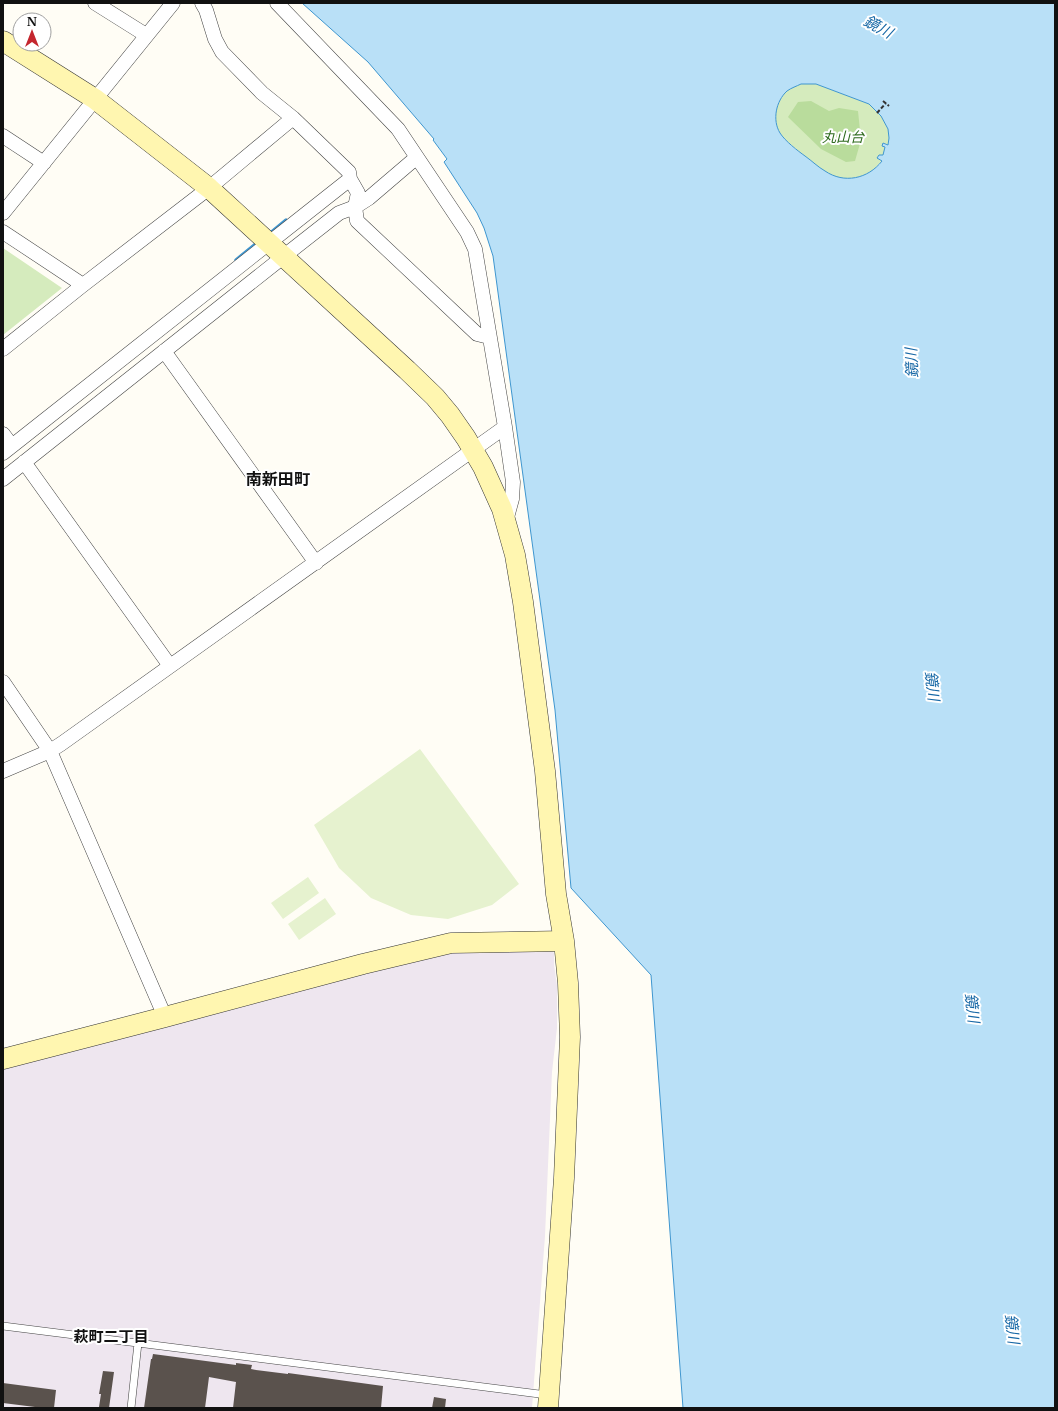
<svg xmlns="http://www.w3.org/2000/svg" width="1058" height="1411" font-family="'Libre Baskerville','Noto Sans JP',serif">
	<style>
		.industrial { fill: #eee6ef }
		.green { fill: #d5ebbd }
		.forest { fill: #b9dc9c }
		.pitch { fill: #e6f2cf }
		.water { fill: #b9e0f7; stroke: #3f96cf; fill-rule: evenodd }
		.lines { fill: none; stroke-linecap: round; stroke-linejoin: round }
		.stream { stroke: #3f96cf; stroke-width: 3.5 }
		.building { fill: #5a524d }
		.lane-casing { stroke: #444; stroke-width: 8 }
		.street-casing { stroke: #444; stroke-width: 15 }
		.secondary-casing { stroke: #333; stroke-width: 21 }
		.path { stroke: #333; stroke-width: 2; stroke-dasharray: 4 2; stroke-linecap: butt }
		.lane { stroke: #fff; stroke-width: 7 }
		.street { stroke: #fff; stroke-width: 14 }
		.secondary { stroke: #fff6b0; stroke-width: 20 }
		.labels { text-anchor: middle; stroke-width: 4; stroke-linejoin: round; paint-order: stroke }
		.park-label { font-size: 14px; font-style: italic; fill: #2f6b1f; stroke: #fff }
		.water-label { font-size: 15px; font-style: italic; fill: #1768a6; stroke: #fff }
		.neighbourhood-label { font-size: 15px; font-weight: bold; fill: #111; stroke: #fff }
		.quarter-label { font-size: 16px; font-weight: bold; fill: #111; stroke: #fff }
	</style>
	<rect width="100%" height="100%" fill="#fffdf5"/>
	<path class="industrial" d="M 549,948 L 554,953 L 554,964 L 557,986 L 557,1028 L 552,1072 L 545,1236 L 532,1408 L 3,1408 L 3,1065 L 448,950 Z"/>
	<path class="green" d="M 801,84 L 816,84 L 869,104 L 881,116 L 888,129 L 889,138 L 888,145 L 884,143 C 886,149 883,158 880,163 C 871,175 855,180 841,178 C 829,177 819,167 810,160 C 802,154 785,141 780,133 C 772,120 776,101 787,91 C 791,87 797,86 801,84 Z
		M 3,248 L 62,288 L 3,335 Z"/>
	<path class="forest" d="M 811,101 L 829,111 L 839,108 L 858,111 L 861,140 L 855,161 L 846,162 L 821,149 L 788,117 L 798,102 Z"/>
	<path class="pitch" d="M 420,749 L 519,884 L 492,905 L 448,919 L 411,915 L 371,898 L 339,868 L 314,825 Z
		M 308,877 L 319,893 L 283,919 L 271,903 Z
		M 325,898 L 336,914 L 299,940 L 288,924 Z"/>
	<path class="water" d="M 302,3 L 1055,3 L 1055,1408 L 683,1408 L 651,975 L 571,888 L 555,710 L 493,256 L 484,228 L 477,213 L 444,162 L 447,159 L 433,140 L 434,139 L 368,62 ZM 801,84 L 816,84 L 869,104 L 881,116 L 888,129 L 889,138 L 888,145 L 883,143 L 882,146 L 885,147 L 883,155 L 879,155 L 877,158 L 882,161 C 868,179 844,184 825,171 C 818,167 812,161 805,156 C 798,151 785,141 780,133 C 772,120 776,101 787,91 C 791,88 797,86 801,84 Z"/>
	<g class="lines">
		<path class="stream" d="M 269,234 L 286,220
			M 236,260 L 258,242"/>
	</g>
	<path class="building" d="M 153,1354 L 236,1365 L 236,1363 L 252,1365 L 251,1369 L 256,1370 L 288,1374 L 288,1373 L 383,1386 L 381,1408 L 269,1408 L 260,1407 L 260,1408 L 233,1408 L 236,1382 L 209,1377 L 205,1408 L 144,1408 L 151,1359 L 152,1359 Z
		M 103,1371 L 114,1372 L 109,1408 L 99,1407 L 101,1394 L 99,1394 Z
		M 3,1383 L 56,1390 L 54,1408 L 43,1408 L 3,1403 Z
		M 434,1397 L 446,1399 L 445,1408 L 432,1408 Z"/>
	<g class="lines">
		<defs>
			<path id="lane" d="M 3,1326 L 547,1395
				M 131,1408 L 138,1343"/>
			<path id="street" d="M 95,3 L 146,35
				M 202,3 L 206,10 L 215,39 L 222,52 L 262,93 L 293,118 L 349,172 L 350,179 L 358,193 L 355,207 L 357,221 L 477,334 L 489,337
				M 277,3 L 398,129 L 467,232 L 475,249 L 505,427 L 513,482 L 512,499 L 506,521
				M 3,136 L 44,163
				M 3,213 L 173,3
				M 3,232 L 83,285
				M 3,349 L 83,285 L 209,188 L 293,118
				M 164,351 L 316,563
				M 3,434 L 12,446
				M 3,453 L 350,179
				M 24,462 L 170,666
				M 3,479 L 283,257 L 339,213 L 355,207 L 369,198 L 417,157
				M 3,682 L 50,751 L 165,1017
				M 3,771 L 50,751 L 61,744 L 505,427"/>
			<path id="secondary" d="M 3,41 L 95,99 L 209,188 L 407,370 L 435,397 L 450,415 L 466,438 L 483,467 L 502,509 L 515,555 L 523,602 L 545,771 L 556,894 L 564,941 L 568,983 L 570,1037 L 564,1178 L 548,1408
				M 3,1059 L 165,1017 L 363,964 L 451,943 L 564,941"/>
		</defs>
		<use href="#lane" class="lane-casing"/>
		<use href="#street" class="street-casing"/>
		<use href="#secondary" class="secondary-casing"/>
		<path class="path" d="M 883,101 L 889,106
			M 877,113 L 886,103"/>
		<use href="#lane" class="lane"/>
		<use href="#street" class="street"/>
		<use href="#secondary" class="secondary"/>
	</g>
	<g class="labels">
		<g class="park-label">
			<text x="843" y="142">丸山台</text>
		</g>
		<g class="water-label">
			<text transform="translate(878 27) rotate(28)" y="5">鏡川</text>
			<text transform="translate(912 363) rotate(-93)" y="5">鏡川</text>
			<text transform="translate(932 686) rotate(83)" y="5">鏡川</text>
			<text transform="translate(972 1008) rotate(83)" y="5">鏡川</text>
			<text transform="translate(1012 1329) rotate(83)" y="5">鏡川</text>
		</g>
		<g class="neighbourhood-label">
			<text x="111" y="1342">萩町二丁目</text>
		</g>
		<g class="quarter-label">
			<text x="278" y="485">南新田町</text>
		</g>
	</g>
	<rect width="1058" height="1411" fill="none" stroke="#111111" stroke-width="8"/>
	<g transform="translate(32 32)"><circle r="19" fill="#ffffff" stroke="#a0a0a0"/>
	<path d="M0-3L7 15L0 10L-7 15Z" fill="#c4262e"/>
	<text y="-6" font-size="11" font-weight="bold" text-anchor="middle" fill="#111111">N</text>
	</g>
</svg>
